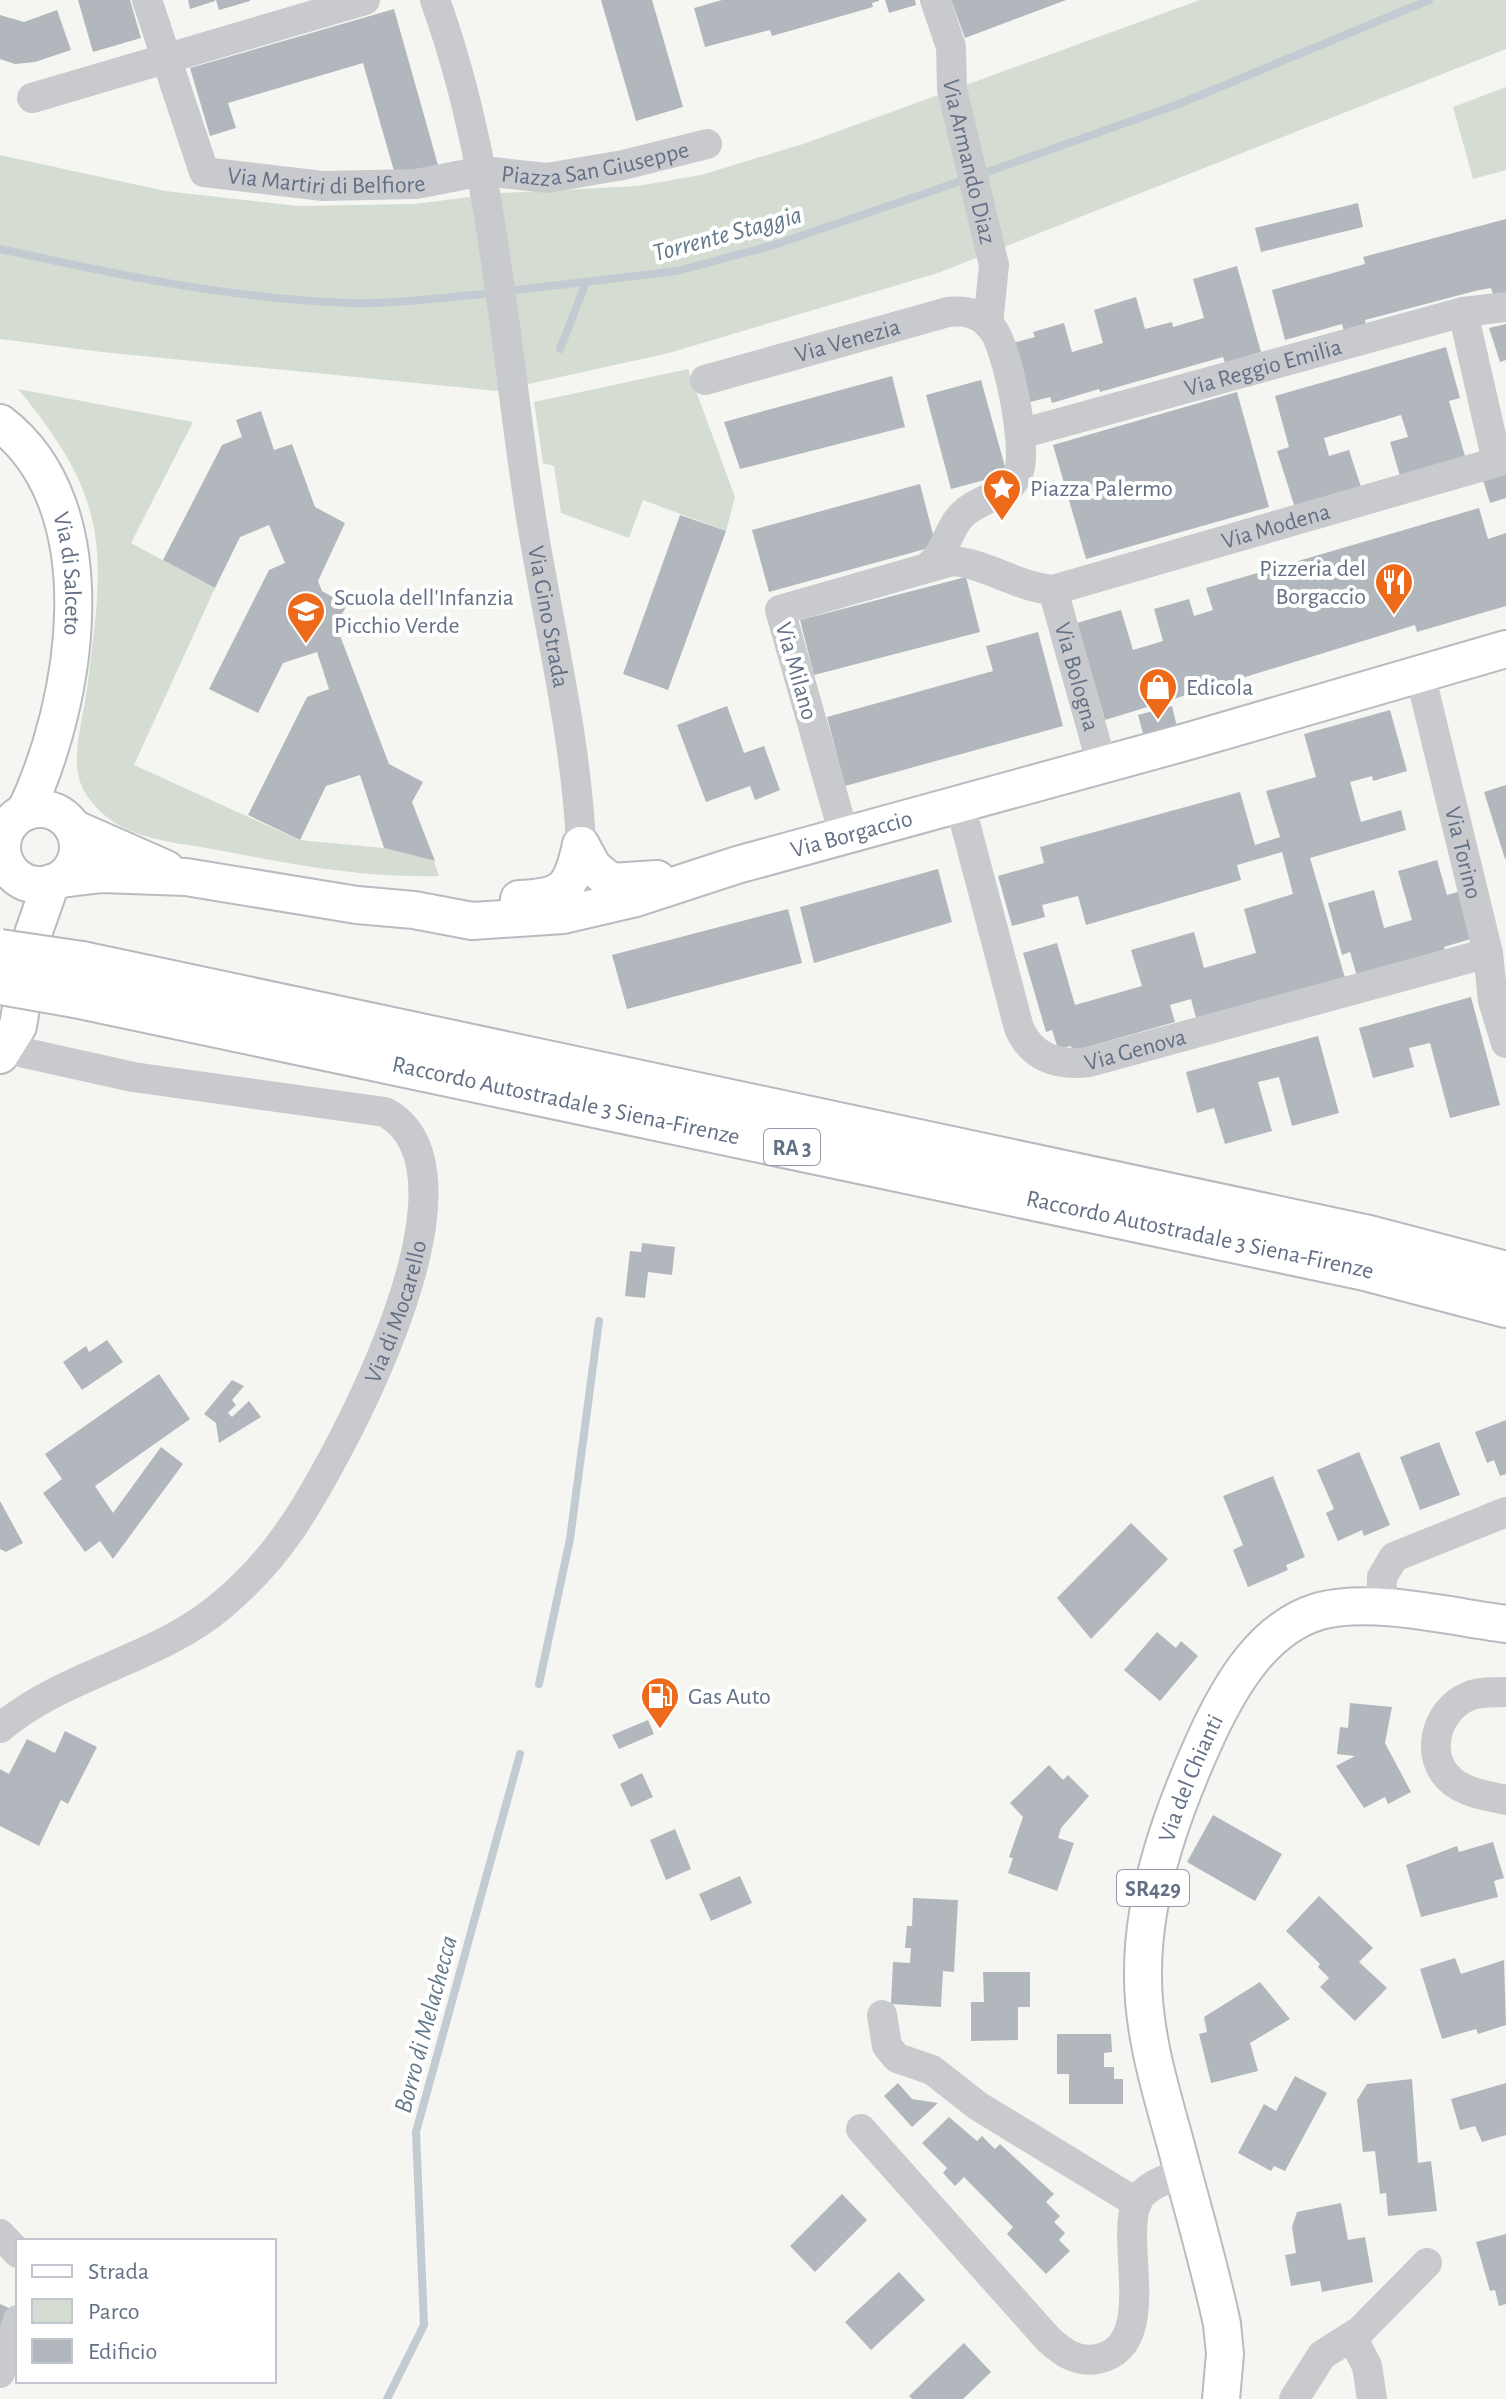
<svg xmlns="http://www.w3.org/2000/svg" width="1506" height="2399" font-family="'Alegreya Sans',sans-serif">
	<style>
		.green { fill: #d5ddd2 }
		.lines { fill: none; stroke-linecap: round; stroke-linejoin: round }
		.stream { stroke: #c3cbd2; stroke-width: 8 }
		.building { fill: #b2b7be }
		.major-casing { stroke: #b8bbc0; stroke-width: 40 }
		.highway-casing { stroke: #b7babe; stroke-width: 46 }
		.minor { stroke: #c8cace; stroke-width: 30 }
		.major { stroke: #fff; stroke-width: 36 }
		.highway { stroke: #fff; stroke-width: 42 }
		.highway-bridge-casing { stroke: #b7babe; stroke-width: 46; stroke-linecap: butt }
		.highway-bridge { stroke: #fff; stroke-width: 42 }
		.labels { text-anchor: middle; stroke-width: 8; stroke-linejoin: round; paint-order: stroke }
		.shield { fill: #fff; stroke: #929baa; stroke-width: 2 }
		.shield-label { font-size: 22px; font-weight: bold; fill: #637085 }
		.street-label { font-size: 24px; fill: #637085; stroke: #fff }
		.poi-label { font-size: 24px; fill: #637085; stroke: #fff; text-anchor: start }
		.water-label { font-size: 26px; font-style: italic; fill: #637989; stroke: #fff }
	</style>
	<rect width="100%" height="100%" fill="#f5f6f1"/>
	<path class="green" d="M 1200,0 L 1506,0 L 1506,49 L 938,273 L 669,353 L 497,391 L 102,352 L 0,339 L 0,155 L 165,191 L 299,206 L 414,204 L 501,193 L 637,186 L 701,175 L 803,144 Z
		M 1506,87 L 1506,170 L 1473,179 L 1453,107 Z
		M 688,369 L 735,497 L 726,531 L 643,500 L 629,538 L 561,513 L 554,466 L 543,463 L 534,402 Z
		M 18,389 L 193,422 L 131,543 L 215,588 L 134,765 L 299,840 L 384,848 L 434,861 L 439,876 C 365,878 295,865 223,851 C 193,845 162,843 133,832 C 111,824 85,802 79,778 C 72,751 84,715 87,688 C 105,551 111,501 18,389 Z"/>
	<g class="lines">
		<path class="stream" d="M 979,175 L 1179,104 L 1429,0
			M 0,249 C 114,274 231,299 349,303 C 397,304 446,297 494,293
			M 508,291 L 677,271 L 774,245 L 967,179
			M 560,349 L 585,285
			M 539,1684 L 570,1539 L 599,1321
			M 387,2399 L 424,2325 L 416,2132 L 520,1754"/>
	</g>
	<path class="building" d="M 78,0 L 130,0 L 141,38 L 93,52 Z
		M 188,0 L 215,0 L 215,1 L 190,9 Z
		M 216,0 L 250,0 L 250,1 L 219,10 Z
		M 601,0 L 652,0 L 683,107 L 636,121 Z
		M 722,0 L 879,0 L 879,1 L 872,3 L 873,7 L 772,36 L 770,30 L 705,47 L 694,8 Z
		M 885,0 L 915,0 L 916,5 L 889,13 Z
		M 951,0 L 1066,0 L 965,38 Z
		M 394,9 L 438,165 L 396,178 L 363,63 L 228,103 L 236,128 L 210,136 L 190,68 Z
		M 57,10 L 71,50 L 35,62 L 15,64 L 0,59 L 0,15 L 24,22 Z
		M 1358,203 L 1363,227 L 1261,252 L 1255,228 Z
		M 1506,219 L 1506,294 L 1494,297 L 1491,288 L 1475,291 L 1365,320 L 1366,325 L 1344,331 L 1342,324 L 1285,340 L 1272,290 L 1365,264 L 1363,257 Z
		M 1237,266 L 1261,352 L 1225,363 L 1223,357 L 1100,392 L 1099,389 L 1052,403 L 1050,397 L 1030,402 L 1013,343 L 1035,337 L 1033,332 L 1064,323 L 1072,352 L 1103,343 L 1094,310 L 1136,297 L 1145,329 L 1172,322 L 1173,327 L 1204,318 L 1193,279 Z
		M 1506,324 L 1506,360 L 1500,362 L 1489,328 Z
		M 1446,347 L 1460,398 L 1449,401 L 1465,456 L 1400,476 L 1390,442 L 1408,437 L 1401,415 L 1324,438 L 1329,456 L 1349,450 L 1361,487 L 1295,508 L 1277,451 L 1289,447 L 1275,396 Z
		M 892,376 L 905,427 L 740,469 L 724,422 Z
		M 981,380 L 1007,474 L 951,489 L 926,395 Z
		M 1237,392 L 1269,507 L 1086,559 L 1053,445 Z
		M 261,411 L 274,450 L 292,444 L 315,507 L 345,523 L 318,581 L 322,591 L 347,605 L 336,625 L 389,764 L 423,782 L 412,802 L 435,861 L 384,848 L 360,775 L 326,786 L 300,840 L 248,815 L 307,697 L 329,689 L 317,652 L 283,663 L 258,713 L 209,689 L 269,570 L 285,563 L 269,525 L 240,537 L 215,588 L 163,560 L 222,445 L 242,437 L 236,420 Z
		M 1506,473 L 1506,498 L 1490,503 L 1483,480 Z
		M 920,484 L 936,546 L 769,592 L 752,530 Z
		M 1479,508 L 1488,539 L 1506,533 L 1506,606 L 1417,632 L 1415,625 L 1105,720 L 1077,623 L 1121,610 L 1133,650 L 1163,641 L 1154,609 L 1189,599 L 1194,616 L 1213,610 L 1206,588 Z
		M 680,515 L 726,531 L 668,690 L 623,674 Z
		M 966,577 L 980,632 L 814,675 L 800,620 Z
		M 1038,632 L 1063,726 L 845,786 L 827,717 L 993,671 L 986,646 Z
		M 727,706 L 744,753 L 764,746 L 780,790 L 755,800 L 750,786 L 706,802 L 677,725 Z
		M 1172,706 L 1177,727 L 1144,737 L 1138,715 Z
		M 1390,710 L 1407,771 L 1373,781 L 1372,776 L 1350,782 L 1361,822 L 1401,810 L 1406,830 L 1310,858 L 1345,978 L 1197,1021 L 1191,999 L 1170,1005 L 1175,1022 L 1073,1051 L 1071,1046 L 1058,1049 L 1052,1030 L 1046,1032 L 1023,953 L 1057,943 L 1075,1005 L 1142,986 L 1131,950 L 1194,932 L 1204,968 L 1256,953 L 1244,909 L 1293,894 L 1282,852 L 1237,865 L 1241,880 L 1086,925 L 1078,896 L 1042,905 L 1045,917 L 1012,926 L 998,876 L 1044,863 L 1040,847 L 1240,792 L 1255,845 L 1280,837 L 1266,791 L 1316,777 L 1304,734 Z
		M 1506,785 L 1506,858 L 1505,859 L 1484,792 Z
		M 1437,860 L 1447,895 L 1461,891 L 1474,938 L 1444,947 L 1445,951 L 1357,976 L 1350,952 L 1342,955 L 1328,903 L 1374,890 L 1384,928 L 1412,920 L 1398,871 Z
		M 938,869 L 952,922 L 814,963 L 800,907 Z
		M 788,909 L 802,963 L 627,1009 L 612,955 Z
		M 1471,997 L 1500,1105 L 1450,1118 L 1430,1043 L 1409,1048 L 1414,1067 L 1373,1078 L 1359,1028 Z
		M 1318,1036 L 1339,1113 L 1292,1126 L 1279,1077 L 1258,1082 L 1272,1131 L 1225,1144 L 1214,1108 L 1197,1113 L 1186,1072 Z
		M 642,1243 L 675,1247 L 672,1275 L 648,1272 L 645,1298 L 625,1296 L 630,1251 L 641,1252 Z
		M 107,1340 L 123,1362 L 82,1390 L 63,1362 L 86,1346 L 89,1352 Z
		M 159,1374 L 190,1419 L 95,1486 L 113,1513 L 161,1447 L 183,1464 L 113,1559 L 100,1541 L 85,1552 L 43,1493 L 62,1479 L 45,1454 Z
		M 232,1380 L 244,1386 L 232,1400 L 236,1405 L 228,1413 L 232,1417 L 249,1401 L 261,1417 L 219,1443 L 216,1423 L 204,1414 Z
		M 1506,1420 L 1506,1474 L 1500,1476 L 1494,1460 L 1487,1463 L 1475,1432 Z
		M 1439,1442 L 1460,1495 L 1420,1510 L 1400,1457 Z
		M 1359,1452 L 1390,1525 L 1364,1536 L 1362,1530 L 1338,1541 L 1326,1513 L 1334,1509 L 1317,1470 Z
		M 1273,1476 L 1305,1557 L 1286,1565 L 1288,1570 L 1248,1587 L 1233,1550 L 1243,1545 L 1223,1496 Z
		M 0,1501 L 23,1543 L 6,1552 L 0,1549 Z
		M 1131,1523 L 1168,1559 L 1091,1639 L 1057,1598 Z
		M 1157,1632 L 1176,1648 L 1181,1641 L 1198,1656 L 1160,1701 L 1124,1670 Z
		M 1350,1703 L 1392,1707 L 1385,1743 L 1411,1792 L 1388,1804 L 1385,1797 L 1364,1808 L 1336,1766 L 1355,1756 L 1337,1754 L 1340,1727 L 1348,1728 Z
		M 648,1720 L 654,1734 L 619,1749 L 612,1735 Z
		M 65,1731 L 97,1747 L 68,1804 L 61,1800 L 39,1846 L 0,1826 L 0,1769 L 9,1774 L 27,1739 L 55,1753 Z
		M 1049,1765 L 1063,1780 L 1068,1775 L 1089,1796 L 1061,1828 L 1058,1838 L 1074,1843 L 1057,1891 L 1008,1873 L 1013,1858 L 1009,1857 L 1023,1817 L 1010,1803 Z
		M 642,1773 L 653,1797 L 631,1807 L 620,1784 Z
		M 1213,1815 L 1282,1854 L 1255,1901 L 1187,1862 Z
		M 675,1829 L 691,1869 L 666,1880 L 650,1840 Z
		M 1493,1842 L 1504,1878 L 1494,1881 L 1498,1897 L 1421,1917 L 1406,1865 L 1457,1846 L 1459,1852 Z
		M 740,1876 L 752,1903 L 711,1921 L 699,1894 Z
		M 1319,1896 L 1373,1948 L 1359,1962 L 1387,1988 L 1355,2021 L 1320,1987 L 1329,1978 L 1318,1967 L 1320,1964 L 1286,1931 Z
		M 913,1898 L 958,1900 L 954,1972 L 943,1971 L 941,2007 L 891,2004 L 893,1962 L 910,1963 L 911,1948 L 905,1948 L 907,1926 L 912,1926 Z
		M 1455,1958 L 1461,1974 L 1504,1960 L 1506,2025 L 1478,2034 L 1476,2029 L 1442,2039 L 1420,1969 Z
		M 983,1972 L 1030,1972 L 1030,2007 L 1018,2007 L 1018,2040 L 971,2041 L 971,2002 L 984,2002 Z
		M 1260,1982 L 1290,2019 L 1250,2043 L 1258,2071 L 1211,2083 L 1199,2034 L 1207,2032 L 1204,2017 Z
		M 1057,2034 L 1111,2034 L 1112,2052 L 1104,2053 L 1104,2067 L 1114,2067 L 1114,2079 L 1123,2079 L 1123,2104 L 1069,2104 L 1069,2074 L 1057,2074 Z
		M 1295,2076 L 1327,2093 L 1285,2171 L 1274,2166 L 1271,2171 L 1238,2153 L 1264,2104 L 1276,2111 Z
		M 1412,2079 L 1418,2163 L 1431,2161 L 1437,2211 L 1388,2216 L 1386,2193 L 1380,2194 L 1375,2151 L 1363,2152 L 1357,2100 L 1367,2084 Z
		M 898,2083 L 912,2099 L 938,2103 L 912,2127 L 884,2096 Z
		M 1506,2083 L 1506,2135 L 1482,2142 L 1475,2126 L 1460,2130 L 1451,2099 Z
		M 949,2117 L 977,2141 L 982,2136 L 995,2149 L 1000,2144 L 1054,2194 L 1046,2202 L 1060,2216 L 1054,2222 L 1065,2233 L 1059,2240 L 1070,2251 L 1046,2274 L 1007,2234 L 1013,2227 L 964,2177 L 955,2186 L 943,2173 L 947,2168 L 922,2143 Z
		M 842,2194 L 867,2220 L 815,2272 L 790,2246 Z
		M 1341,2203 L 1348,2240 L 1365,2237 L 1373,2282 L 1322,2292 L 1320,2281 L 1291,2286 L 1285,2255 L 1296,2253 L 1292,2227 L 1297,2212 Z
		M 1506,2234 L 1506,2304 L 1499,2306 L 1495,2290 L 1490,2291 L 1476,2242 Z
		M 899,2272 L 925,2300 L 871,2350 L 845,2322 Z
		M 0,2304 L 9,2308 L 0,2331 Z
		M 964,2343 L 991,2372 L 963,2399 L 912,2399 L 909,2396 Z"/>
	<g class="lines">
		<defs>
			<g id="major">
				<path id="s11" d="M 0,423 C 110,507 77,704 25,812"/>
				<circle cx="40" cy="847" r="38"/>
				<path d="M 73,828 L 166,869"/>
				<path d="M 581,845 L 593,867 L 611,882 L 657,879"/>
				<path id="s12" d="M 61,879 L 102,874 L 186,877 L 357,905 L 414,910 L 472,921 L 563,915 L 636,898 L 737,865 L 1189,741 L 1506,649"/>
				<path d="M 519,899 C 565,897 571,889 581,845"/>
				<path d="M 0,1055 L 18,1026 L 33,934 L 51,883"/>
				<path id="s13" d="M 1221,2399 L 1225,2354 L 1222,2324 C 1209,2263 1191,2203 1175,2142 C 1160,2088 1143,2033 1143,1976 C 1142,1893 1174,1807 1208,1733 C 1231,1684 1264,1627 1320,1611 C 1372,1597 1452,1617 1506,1624"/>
			</g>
			<g id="highway">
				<path d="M 82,963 L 1369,1237 L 1506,1273"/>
				<path id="s14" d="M 75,996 L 1365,1269 L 1506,1306"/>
			</g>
		</defs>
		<use href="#major" class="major-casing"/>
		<use href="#highway" class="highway-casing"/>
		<g class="minor">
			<path id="s1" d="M 147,0 L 204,172 L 323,186 L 416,184 L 483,171 L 547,178 L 623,165 L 707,144"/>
			<path id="s2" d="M 435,0 C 494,163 503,334 529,504 C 546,617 576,731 581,845"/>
			<path id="s3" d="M 935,0 L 951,47 L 952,89 L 994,265 L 988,324"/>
			<path d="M 32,98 L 365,0"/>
			<path id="s4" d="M 705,380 L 948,312 C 966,310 980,313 992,328 C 1008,349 1027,446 1019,471 C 1011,497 979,497 962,515 C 947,530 946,553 929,566"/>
			<path id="s5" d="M 1020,434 L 1463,312 L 1506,307"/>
			<path id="s6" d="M 1053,590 L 1102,765"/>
			<path id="s7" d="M 1420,674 L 1488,953 L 1493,1001 L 1506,1043"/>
			<path id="s8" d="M 960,804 L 1019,1028 C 1032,1058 1058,1066 1089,1062 L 1488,953"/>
			<path id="s9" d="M 844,835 L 780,610 L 952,561 C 988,564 1017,587 1053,590 L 1497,462 L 1463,312"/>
			<path d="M 1381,1609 L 1382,1577 L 1394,1557 L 1506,1512"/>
			<path d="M 1506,1692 C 1494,1693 1481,1691 1469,1696 C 1435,1710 1423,1758 1453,1782 C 1467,1793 1489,1796 1506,1800"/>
			<path id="s10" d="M 0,1728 C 65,1673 158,1660 222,1605 C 248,1583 272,1557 291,1529 C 339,1458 495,1172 385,1112 L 133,1077 L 7,1049"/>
			<path d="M 882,2015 L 887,2046 L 897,2058 L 932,2070 L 978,2106 L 1137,2203"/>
			<path d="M 861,2129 L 1048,2339 C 1062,2352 1077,2363 1097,2359 C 1161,2346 1119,2243 1137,2202 C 1145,2185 1167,2179 1183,2173"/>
			<path d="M 0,2234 L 18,2253"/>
			<path d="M 1352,2337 L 1367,2366 L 1372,2399"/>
			<path d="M 0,2373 L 18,2320"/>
			<path d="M 1294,2399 L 1322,2355 L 1360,2331 L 1427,2263"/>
		</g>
		<use href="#major" class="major"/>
		<use href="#highway" class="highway"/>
		<defs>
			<path id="highway-bridge" d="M 0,951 L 82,963
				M 0,983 L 75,996"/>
		</defs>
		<use href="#highway-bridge" class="highway-bridge-casing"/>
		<use href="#highway-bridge" class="highway-bridge"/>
	</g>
	<defs>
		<symbol id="sight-pin" viewBox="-11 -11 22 30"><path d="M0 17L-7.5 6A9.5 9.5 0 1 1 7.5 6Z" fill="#ed6a1a" stroke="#fff"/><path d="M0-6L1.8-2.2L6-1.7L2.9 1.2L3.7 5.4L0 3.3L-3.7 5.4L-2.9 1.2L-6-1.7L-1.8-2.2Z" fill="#fff"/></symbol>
		<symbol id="restaurant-pin" viewBox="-11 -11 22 30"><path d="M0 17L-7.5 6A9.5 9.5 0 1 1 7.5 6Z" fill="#ed6a1a" stroke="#fff"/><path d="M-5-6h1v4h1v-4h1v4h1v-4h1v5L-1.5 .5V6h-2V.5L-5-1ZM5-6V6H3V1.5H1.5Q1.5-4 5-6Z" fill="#fff"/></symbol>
		<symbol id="school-pin" viewBox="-11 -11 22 30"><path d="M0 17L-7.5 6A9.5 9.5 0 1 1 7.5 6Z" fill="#ed6a1a" stroke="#fff"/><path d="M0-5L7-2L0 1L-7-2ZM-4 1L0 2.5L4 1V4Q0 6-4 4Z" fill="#fff"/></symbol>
		<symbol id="shop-pin" viewBox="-11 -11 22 30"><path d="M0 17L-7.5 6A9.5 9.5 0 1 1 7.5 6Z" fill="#ed6a1a" stroke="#fff"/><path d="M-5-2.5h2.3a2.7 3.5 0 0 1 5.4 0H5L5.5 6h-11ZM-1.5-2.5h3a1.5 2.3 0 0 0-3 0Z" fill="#fff"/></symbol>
		<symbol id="fuel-pin" viewBox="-11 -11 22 30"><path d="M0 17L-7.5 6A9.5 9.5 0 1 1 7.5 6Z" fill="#ed6a1a" stroke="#fff"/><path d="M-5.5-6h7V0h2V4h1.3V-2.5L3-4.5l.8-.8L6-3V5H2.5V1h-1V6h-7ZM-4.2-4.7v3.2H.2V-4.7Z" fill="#fff"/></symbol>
	</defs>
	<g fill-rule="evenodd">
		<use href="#sight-pin" x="980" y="466" width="44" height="60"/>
		<use href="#restaurant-pin" x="1372" y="560" width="44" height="60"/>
		<use href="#school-pin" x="284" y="589" width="44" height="60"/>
		<use href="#shop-pin" x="1136" y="665" width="44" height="60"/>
		<use href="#fuel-pin" x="638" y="1674" width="44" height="60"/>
	</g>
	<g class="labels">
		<g class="shield">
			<rect x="764" y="1129" width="56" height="36" rx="6"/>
			<rect x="1117" y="1870" width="72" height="36" rx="6"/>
		</g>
		<g class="shield-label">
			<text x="792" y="1155">RA 3</text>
			<text x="1153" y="1896">SR429</text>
		</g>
		<g class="street-label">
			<text dy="8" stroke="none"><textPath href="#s1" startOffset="576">Piazza San Giuseppe</textPath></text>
			<text dy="8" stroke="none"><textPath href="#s3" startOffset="166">Via Armando Diaz</textPath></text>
			<text dy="8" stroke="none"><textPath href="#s1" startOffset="304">Via Martiri di Belfiore</textPath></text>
			<text dy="8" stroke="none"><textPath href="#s4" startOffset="148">Via Venezia</textPath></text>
			<text dy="8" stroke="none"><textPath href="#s5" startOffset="252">Via Reggio Emilia</textPath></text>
			<text dy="8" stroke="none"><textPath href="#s9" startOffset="750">Via Modena</textPath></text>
			<text dy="8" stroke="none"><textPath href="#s11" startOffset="172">Via di Salceto</textPath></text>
			<text dy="8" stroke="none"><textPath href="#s2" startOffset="628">Via Gino Strada</textPath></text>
			<text transform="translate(797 671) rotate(74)" y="8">Via Milano</text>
			<text dy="8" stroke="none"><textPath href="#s6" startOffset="90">Via Bologna</textPath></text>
			<text dy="8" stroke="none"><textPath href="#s12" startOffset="806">Via Borgaccio</textPath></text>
			<text dy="8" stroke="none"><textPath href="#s7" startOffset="184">Via Torino</textPath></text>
			<text dy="8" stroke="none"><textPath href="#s8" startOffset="364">Via Genova</textPath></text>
			<text dy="8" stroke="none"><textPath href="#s14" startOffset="502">Raccordo Autostradale 3 Siena-Firenze</textPath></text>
			<text dy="8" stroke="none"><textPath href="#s14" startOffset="1150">Raccordo Autostradale 3 Siena-Firenze</textPath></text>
			<text dy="8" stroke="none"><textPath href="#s10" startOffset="600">Via di Mocarello</textPath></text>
			<text dy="8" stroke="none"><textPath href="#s13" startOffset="638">Via del Chianti</textPath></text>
		</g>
		<g class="poi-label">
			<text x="1030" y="496">Piazza Palermo</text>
			<text x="1366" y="576" text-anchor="end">Pizzeria del<tspan x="1366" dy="28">Borgaccio</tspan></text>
			<text x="334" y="605">Scuola dell'Infanzia<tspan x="334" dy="28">Picchio Verde</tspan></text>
			<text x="1186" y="695">Edicola</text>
			<text x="688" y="1704">Gas Auto</text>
		</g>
		<g class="water-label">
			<text transform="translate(727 233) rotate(-15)" y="9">Torrente Staggia</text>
			<text transform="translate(425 2024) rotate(-75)" y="9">Borro di Melachecca</text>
		</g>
	</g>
	<rect x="16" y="2239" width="260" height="144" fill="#ffffff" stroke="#c1c6ce" stroke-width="2"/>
	<rect x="32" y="2265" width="40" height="12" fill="#ffffff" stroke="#c1c6ce" stroke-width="2"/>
	<text x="88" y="2279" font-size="24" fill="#637085">Strada</text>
	<rect x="32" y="2299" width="40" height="24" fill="#d5ddd2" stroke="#c1c6ce" stroke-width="2"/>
	<text x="88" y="2319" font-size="24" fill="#637085">Parco</text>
	<rect x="32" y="2339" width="40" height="24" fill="#b2b7be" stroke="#c1c6ce" stroke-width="2"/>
	<text x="88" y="2359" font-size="24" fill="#637085">Edificio</text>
</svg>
